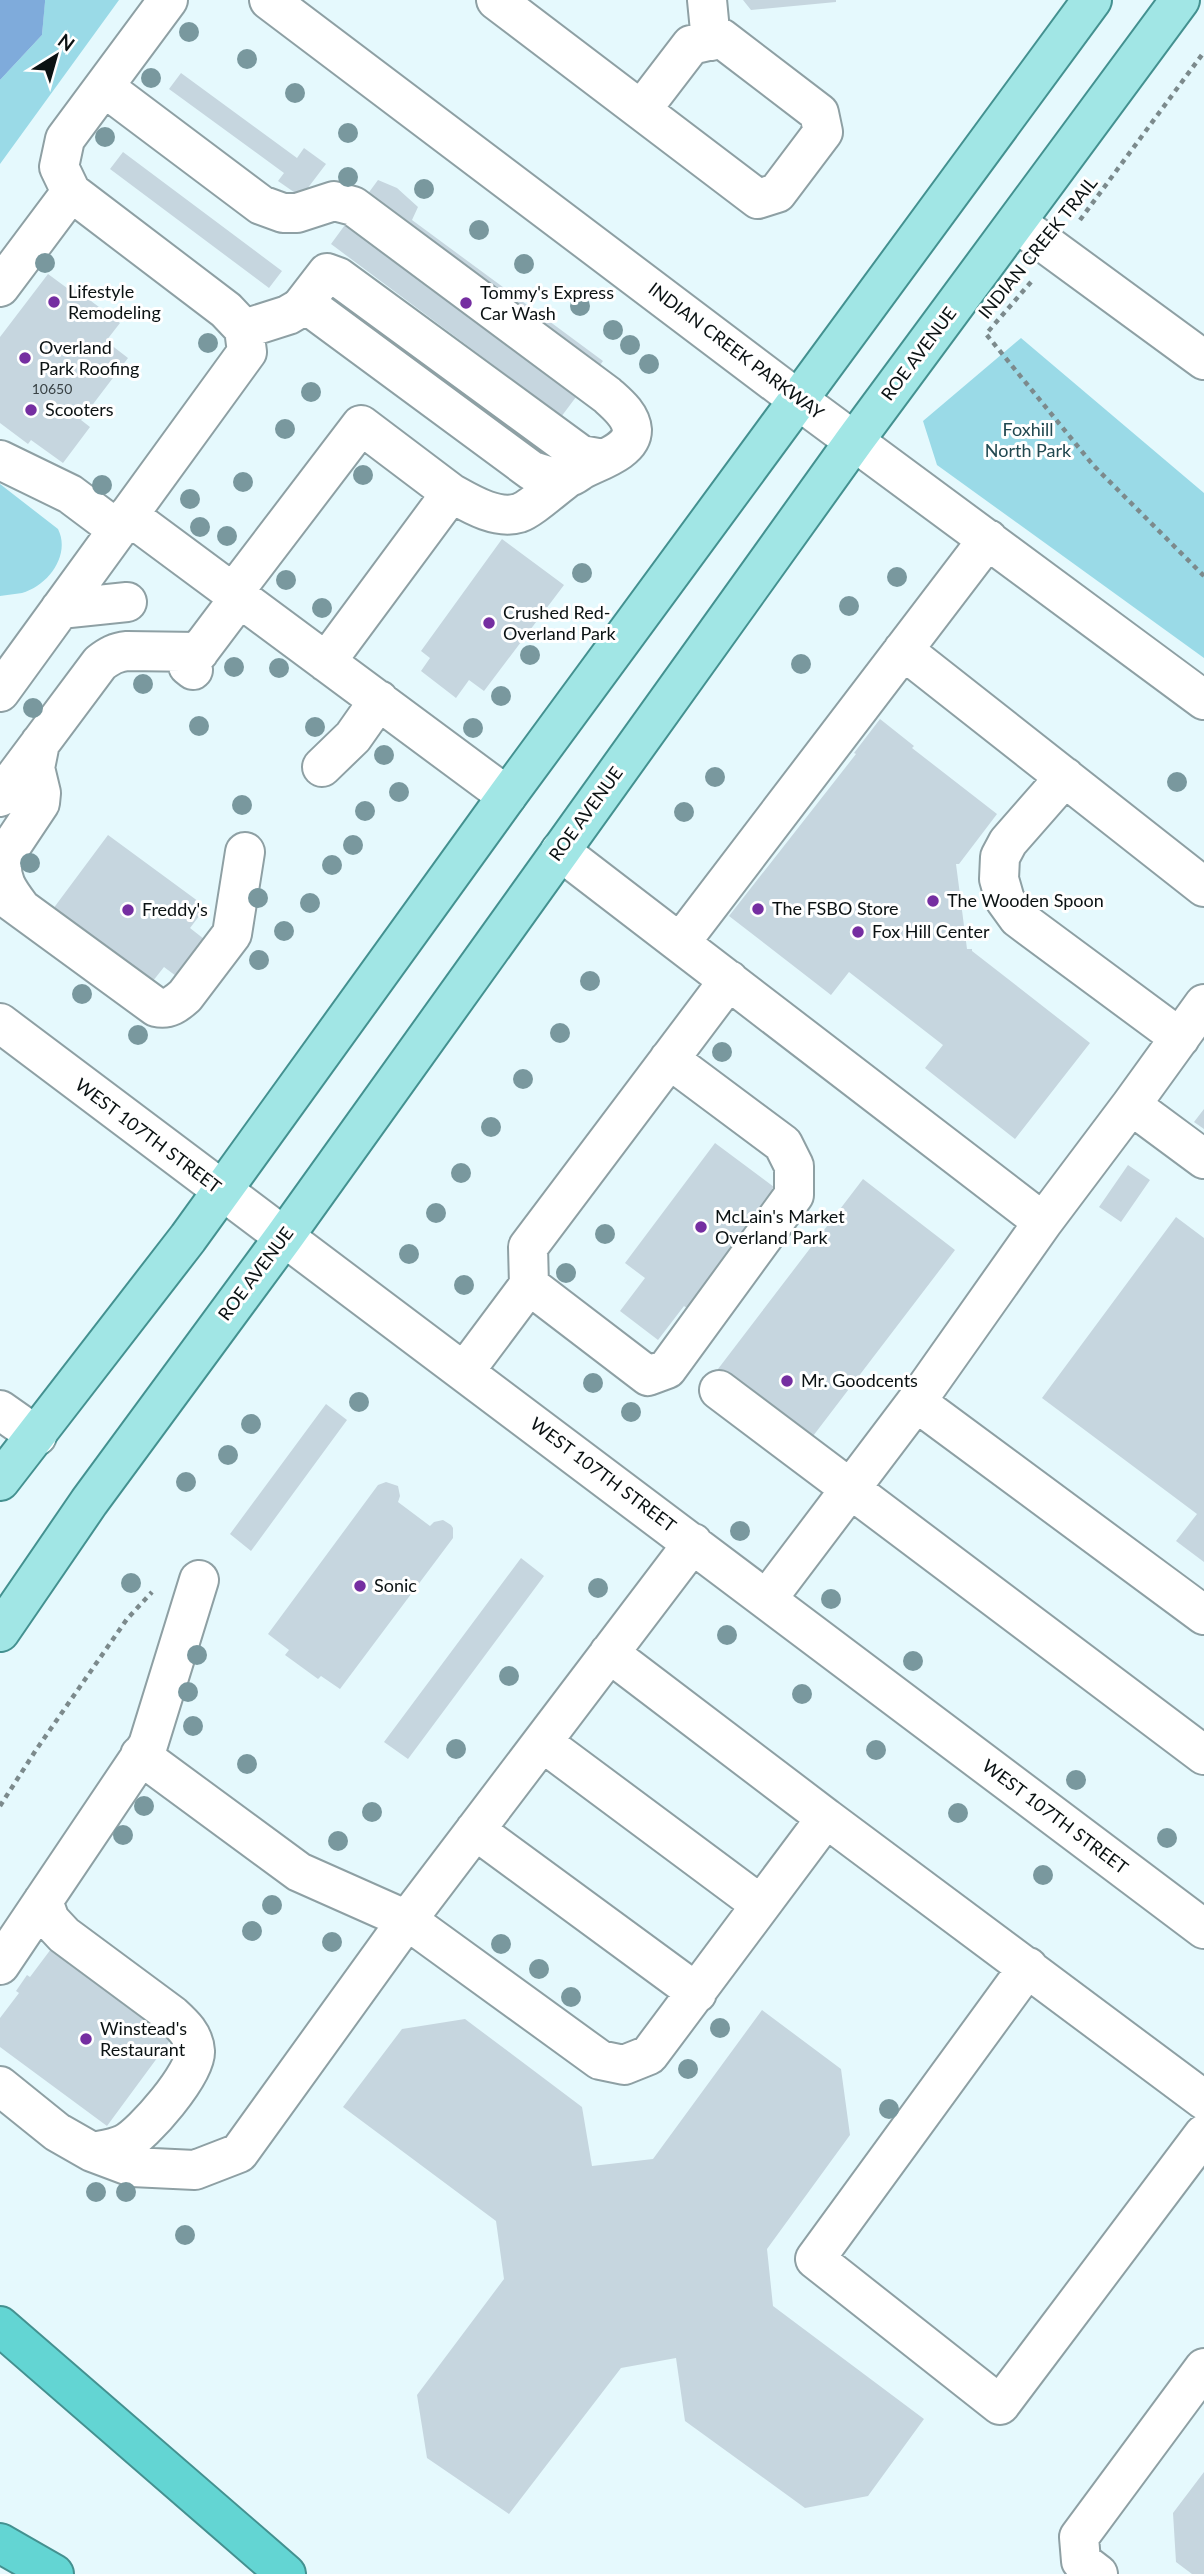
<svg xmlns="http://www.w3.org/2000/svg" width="1204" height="2574" font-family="Lato,sans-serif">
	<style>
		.green { fill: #9adae7 }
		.water { fill: #7fabdb }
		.building { fill: #c6d6df }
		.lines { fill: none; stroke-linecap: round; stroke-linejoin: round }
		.minor-casing { stroke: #8ea0a4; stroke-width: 42 }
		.major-casing { stroke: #449190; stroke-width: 42 }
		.highway-casing { stroke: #449190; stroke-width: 42 }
		.path { stroke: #7c8a8c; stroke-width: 4.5; stroke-dasharray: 5 5; stroke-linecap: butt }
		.minor { stroke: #fff; stroke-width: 38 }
		.major { stroke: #a1e6e5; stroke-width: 38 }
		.highway { stroke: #63d5d3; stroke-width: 38 }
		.tree { fill: #79989e }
		.poi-dot { fill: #752ea1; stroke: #fff; stroke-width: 2.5 }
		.labels { text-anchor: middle; stroke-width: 6; stroke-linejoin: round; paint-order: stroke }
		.number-label { font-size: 14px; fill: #3a4346 }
		.street-label { font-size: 18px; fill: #0b1213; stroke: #fff }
		.poi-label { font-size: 18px; fill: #0b1213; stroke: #fff; text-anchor: start }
		.park-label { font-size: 18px; fill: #214850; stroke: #fff }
	</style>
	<rect width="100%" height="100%" fill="#e5f9fd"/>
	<path class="green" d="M 45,0 L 119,0 L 0,164 L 0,80 L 42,35 Z
		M 1021,338 L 1204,493 L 1204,658 L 937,465 L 923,421 Z
		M 0,484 L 58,529 C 71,555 48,586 22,593 C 15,594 7,595 0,596 Z"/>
	<path class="water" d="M 0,0 L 45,0 L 45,2 L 42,35 L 0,80 Z"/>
	<path class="building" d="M 743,0 L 836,0 L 836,2 L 751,10 Z
		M 181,73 L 297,158 L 304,148 L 326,164 L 301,197 L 278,181 L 284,173 L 169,89 Z
		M 123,152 L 282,271 L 269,288 L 110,169 Z
		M 378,180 L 397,188 L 418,207 L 412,220 L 603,361 L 558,421 L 547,418 L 512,466 L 483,444 L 518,396 L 509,384 L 512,379 L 331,244 Z
		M 48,274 L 67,288 L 70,285 L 120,323 L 106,341 L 128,358 L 81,420 L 90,427 L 63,463 L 31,440 L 28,444 L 0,423 L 0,337 Z
		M 502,539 L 564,585 L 484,691 L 469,680 L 456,698 L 421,671 L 430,658 L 421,651 Z
		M 880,719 L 914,746 L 912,748 L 997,814 L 959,864 L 956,864 L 967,949 L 972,949 L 972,951 L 1090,1043 L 1015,1139 L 925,1068 L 943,1045 L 849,972 L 831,995 L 729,916 L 856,754 L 854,753 Z
		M 108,835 L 206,907 L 190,928 L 204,939 L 176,976 L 164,967 L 149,986 L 50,913 Z
		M 1204,1109 L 1204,1129 L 1194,1122 Z
		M 715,1143 L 778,1190 L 688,1309 L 684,1306 L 658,1340 L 620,1311 L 645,1278 L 625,1263 Z
		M 1128,1165 L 1150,1180 L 1121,1222 L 1099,1207 Z
		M 863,1179 L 955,1250 L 810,1440 L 718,1369 Z
		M 1176,1217 L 1204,1238 L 1204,1562 L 1176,1541 L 1197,1514 L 1042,1398 Z
		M 326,1404 L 347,1420 L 251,1551 L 230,1534 Z
		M 386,1482 L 398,1486 L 400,1496 L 398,1502 L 430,1526 L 434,1522 L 443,1520 L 451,1525 L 453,1528 L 453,1538 L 340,1689 L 321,1676 L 318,1679 L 285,1655 L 289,1650 L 268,1634 L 378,1485 Z
		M 521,1558 L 544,1576 L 408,1759 L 384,1742 Z
		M 57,1941 L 177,2031 L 107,2126 L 0,2047 L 0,2018 L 19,1993 L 16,1991 L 27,1975 L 30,1977 Z
		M 762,2010 L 841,2069 L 850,2135 L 767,2249 L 773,2306 L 924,2419 L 868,2496 L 805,2508 L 685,2421 L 676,2358 L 621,2368 L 509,2514 L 427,2458 L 417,2395 L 504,2279 L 496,2221 L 343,2107 L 402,2029 L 465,2019 L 582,2107 L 592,2166 L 653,2159 Z
		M 1204,2472 L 1204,2574 L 1192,2574 L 1176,2562 L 1173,2513 Z"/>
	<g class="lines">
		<defs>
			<path id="minor" d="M 269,0 L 797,399 L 1204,700
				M 496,0 L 758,199 L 777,193 L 823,132 L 819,113 L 721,38 L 691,45 L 642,109
				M 707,0 L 711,41
				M 104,87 L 261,205 L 283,213 L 297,213 L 334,201 L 353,206 L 607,395 C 617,404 631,415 632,430 C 632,451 598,461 583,469 C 579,471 574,476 569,477 C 557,481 544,474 532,471 L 314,310 L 299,308
				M 1017,223 L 1204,360
				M 0,287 L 71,192
				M 244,329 L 288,315 L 300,308 L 327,273 L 338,277 L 581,455 L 603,459
				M 0,460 L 70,494 L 118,530
				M 451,493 C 469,503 496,520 519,513 C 531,509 557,485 569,477
				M 128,515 L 507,796
				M 233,593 L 361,425 L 451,493 L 326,662
				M 60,609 L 127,602
				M 903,650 L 1204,887
				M 193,670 L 188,666 L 240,597
				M 0,692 L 247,352 L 244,329 L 226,310 L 71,192 L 59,167 L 65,139 L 168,0
				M 322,767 L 353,737 L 379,700
				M 1065,777 L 1008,842 L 1000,857 L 999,879 L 1005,900 L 1018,918 L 1180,1038
				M 0,797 L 100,663 C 109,656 116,652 127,651 L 199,652
				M 560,851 L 1043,1222
				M 0,893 L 156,1007 C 169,1010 176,1004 185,996 L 232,934 L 245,852
				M 21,908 C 9,892 0,881 2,860 L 40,803 L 41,793 L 35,768 L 40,743
				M 680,943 L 988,539
				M 0,1023 L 1204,1929
				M 1131,1105 L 1204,1159
				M 529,1285 L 648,1376 L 667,1369 L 794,1195 L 794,1166 L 783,1144 L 669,1059
				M 464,1372 L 529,1285 L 528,1247 L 729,980
				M 719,1390 L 1204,1755
				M 916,1402 L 1204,1615
				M 0,1410 L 37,1436
				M 767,1599 L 916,1402 L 1043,1222 L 1131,1105 L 1204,1004
				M 609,1653 L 826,1818
				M 542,1742 L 761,1905
				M 140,1755 L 299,1872 L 407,1920 L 693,1543
				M 475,1830 L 697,1993
				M 43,1901 L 50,1920 L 64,1935 L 172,2015 C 183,2025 194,2035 195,2051 C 197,2072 143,2135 124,2144 C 114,2149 102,2150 92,2152
				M 0,1965 L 148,1745 L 199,1580
				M 1028,1967 L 815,2259 L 1000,2405 L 1204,2134
				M 0,2086 L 57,2132 L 92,2152 L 132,2167 L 195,2170 L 239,2153 L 407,1920 L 600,2060 L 624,2065 L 649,2055 L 826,1818 L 1204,2100
				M 1098,2574 L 1081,2561 L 1079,2537 L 1204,2368"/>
			<path id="major" d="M 0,1481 L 188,1238 L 507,796 L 1092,0
				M 0,1632 L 89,1502 L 284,1237 L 855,440 L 1180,0"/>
			<path id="highway" d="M 0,2326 L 286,2574
				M 0,2543 L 54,2574"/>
		</defs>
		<use href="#minor" class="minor-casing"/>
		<use href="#major" class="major-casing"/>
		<use href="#highway" class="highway-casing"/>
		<path class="path" d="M 1080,220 L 1204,52
			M 1031,282 L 986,334 L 1093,465 L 1204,576
			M 0,1806 L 36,1750 L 127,1619 L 152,1592"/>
		<use href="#minor" class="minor"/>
		<use href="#major" class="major"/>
		<use href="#highway" class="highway"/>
	</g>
	<g class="tree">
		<circle cx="189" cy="32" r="10"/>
		<circle cx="247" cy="59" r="10"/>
		<circle cx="151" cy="78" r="10"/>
		<circle cx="295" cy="93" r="10"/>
		<circle cx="348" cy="133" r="10"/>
		<circle cx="105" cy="137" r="10"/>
		<circle cx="348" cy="177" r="10"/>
		<circle cx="424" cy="189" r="10"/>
		<circle cx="479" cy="230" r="10"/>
		<circle cx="45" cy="263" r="10"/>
		<circle cx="524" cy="264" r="10"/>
		<circle cx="580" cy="306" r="10"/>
		<circle cx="613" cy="330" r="10"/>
		<circle cx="208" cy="343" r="10"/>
		<circle cx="630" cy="345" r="10"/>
		<circle cx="649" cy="364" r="10"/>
		<circle cx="311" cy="392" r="10"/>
		<circle cx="285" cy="429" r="10"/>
		<circle cx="363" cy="475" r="10"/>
		<circle cx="243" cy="482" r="10"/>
		<circle cx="102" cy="485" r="10"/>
		<circle cx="190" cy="499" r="10"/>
		<circle cx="200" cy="527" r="10"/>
		<circle cx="227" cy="536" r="10"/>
		<circle cx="582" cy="573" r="10"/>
		<circle cx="897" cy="577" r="10"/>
		<circle cx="286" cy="580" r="10"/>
		<circle cx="849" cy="606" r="10"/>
		<circle cx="322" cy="608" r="10"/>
		<circle cx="530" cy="655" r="10"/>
		<circle cx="801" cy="664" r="10"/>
		<circle cx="234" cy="667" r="10"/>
		<circle cx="279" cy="668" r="10"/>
		<circle cx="143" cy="684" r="10"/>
		<circle cx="501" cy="696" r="10"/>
		<circle cx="33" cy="708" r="10"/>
		<circle cx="199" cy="726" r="10"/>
		<circle cx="315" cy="727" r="10"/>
		<circle cx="473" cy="728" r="10"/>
		<circle cx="384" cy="755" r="10"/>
		<circle cx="715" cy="777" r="10"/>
		<circle cx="1177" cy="782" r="10"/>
		<circle cx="399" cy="792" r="10"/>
		<circle cx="242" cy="805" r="10"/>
		<circle cx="365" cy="811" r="10"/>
		<circle cx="684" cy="812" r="10"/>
		<circle cx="353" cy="845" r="10"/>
		<circle cx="30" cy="863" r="10"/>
		<circle cx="332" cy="865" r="10"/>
		<circle cx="258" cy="898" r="10"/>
		<circle cx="310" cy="903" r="10"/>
		<circle cx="284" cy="931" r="10"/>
		<circle cx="259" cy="960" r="10"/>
		<circle cx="590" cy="981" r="10"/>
		<circle cx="82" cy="994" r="10"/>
		<circle cx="560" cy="1033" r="10"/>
		<circle cx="138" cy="1035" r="10"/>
		<circle cx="722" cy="1052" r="10"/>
		<circle cx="523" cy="1079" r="10"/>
		<circle cx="491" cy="1127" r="10"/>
		<circle cx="461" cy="1173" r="10"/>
		<circle cx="436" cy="1213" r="10"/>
		<circle cx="605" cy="1234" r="10"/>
		<circle cx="409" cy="1254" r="10"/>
		<circle cx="566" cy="1273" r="10"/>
		<circle cx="464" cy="1285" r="10"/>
		<circle cx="593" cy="1383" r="10"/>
		<circle cx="359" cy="1402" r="10"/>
		<circle cx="631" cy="1412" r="10"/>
		<circle cx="251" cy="1424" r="10"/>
		<circle cx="228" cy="1455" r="10"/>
		<circle cx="186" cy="1482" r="10"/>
		<circle cx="740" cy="1531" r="10"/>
		<circle cx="131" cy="1583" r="10"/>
		<circle cx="598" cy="1588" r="10"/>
		<circle cx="831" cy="1599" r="10"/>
		<circle cx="727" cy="1635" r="10"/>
		<circle cx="197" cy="1655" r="10"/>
		<circle cx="913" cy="1661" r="10"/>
		<circle cx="509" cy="1676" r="10"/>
		<circle cx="188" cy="1692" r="10"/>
		<circle cx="802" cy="1694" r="10"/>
		<circle cx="193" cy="1726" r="10"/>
		<circle cx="456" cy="1749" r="10"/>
		<circle cx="876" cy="1750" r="10"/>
		<circle cx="247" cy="1764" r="10"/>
		<circle cx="1076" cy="1780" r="10"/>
		<circle cx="144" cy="1806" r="10"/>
		<circle cx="372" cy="1812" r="10"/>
		<circle cx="958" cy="1813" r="10"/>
		<circle cx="123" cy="1835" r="10"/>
		<circle cx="1167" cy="1838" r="10"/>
		<circle cx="338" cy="1841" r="10"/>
		<circle cx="1043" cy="1875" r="10"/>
		<circle cx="272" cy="1905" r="10"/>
		<circle cx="252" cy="1931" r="10"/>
		<circle cx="332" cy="1942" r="10"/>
		<circle cx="501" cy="1944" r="10"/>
		<circle cx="539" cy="1969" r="10"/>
		<circle cx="571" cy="1997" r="10"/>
		<circle cx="720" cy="2028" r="10"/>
		<circle cx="688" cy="2069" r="10"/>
		<circle cx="889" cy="2109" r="10"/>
		<circle cx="96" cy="2192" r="10"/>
		<circle cx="126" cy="2192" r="10"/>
		<circle cx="185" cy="2235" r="10"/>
	</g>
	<g class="poi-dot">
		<circle cx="54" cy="302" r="7"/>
		<circle cx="466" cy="303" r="7"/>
		<circle cx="25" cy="358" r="7"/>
		<circle cx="31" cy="410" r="7"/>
		<circle cx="489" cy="623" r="7"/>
		<circle cx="933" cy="901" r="7"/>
		<circle cx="758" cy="909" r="7"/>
		<circle cx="128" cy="910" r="7"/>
		<circle cx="858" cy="932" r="7"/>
		<circle cx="701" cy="1227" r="7"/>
		<circle cx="787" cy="1381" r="7"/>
		<circle cx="360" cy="1586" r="7"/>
		<circle cx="86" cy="2039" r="7"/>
	</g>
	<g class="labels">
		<g class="number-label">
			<text x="52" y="394">10650</text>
		</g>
		<g class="street-label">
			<text transform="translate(1038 248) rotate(-51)" y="6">INDIAN CREEK TRAIL</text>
			<text transform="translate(736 351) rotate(37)" y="6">INDIAN CREEK PARKWAY</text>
			<text transform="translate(919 354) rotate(-53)" y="6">ROE AVENUE</text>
			<text transform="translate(586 814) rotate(-54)" y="6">ROE AVENUE</text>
			<text transform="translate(148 1136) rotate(37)" y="6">WEST 107TH STREET</text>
			<text transform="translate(256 1274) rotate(-53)" y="6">ROE AVENUE</text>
			<text transform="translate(603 1475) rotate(37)" y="6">WEST 107TH STREET</text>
			<text transform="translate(1055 1817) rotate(37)" y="6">WEST 107TH STREET</text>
		</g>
		<g class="poi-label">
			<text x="68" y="298">Lifestyle<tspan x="68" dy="21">Remodeling</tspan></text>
			<text x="480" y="299">Tommy's Express<tspan x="480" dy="21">Car Wash</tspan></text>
			<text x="39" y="354">Overland<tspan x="39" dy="21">Park Roofing</tspan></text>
			<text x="45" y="416">Scooters</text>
			<text x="503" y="619">Crushed Red-<tspan x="503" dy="21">Overland Park</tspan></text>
			<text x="947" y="907">The Wooden Spoon</text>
			<text x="772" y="915">The FSBO Store</text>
			<text x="142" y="916">Freddy's</text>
			<text x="872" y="938">Fox Hill Center</text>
			<text x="715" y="1223">McLain's Market<tspan x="715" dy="21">Overland Park</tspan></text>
			<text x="801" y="1387">Mr. Goodcents</text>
			<text x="374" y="1592">Sonic</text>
			<text x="100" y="2035">Winstead's<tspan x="100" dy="21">Restaurant</tspan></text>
		</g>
		<g class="park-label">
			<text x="1028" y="436">Foxhill<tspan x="1028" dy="21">North Park</tspan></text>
		</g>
	</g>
	<g transform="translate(56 56) rotate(37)" stroke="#ffffff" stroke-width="5" paint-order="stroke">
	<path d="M0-5L12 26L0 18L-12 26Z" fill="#0b1213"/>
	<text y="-10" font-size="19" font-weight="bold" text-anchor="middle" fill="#0b1213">N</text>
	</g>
</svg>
